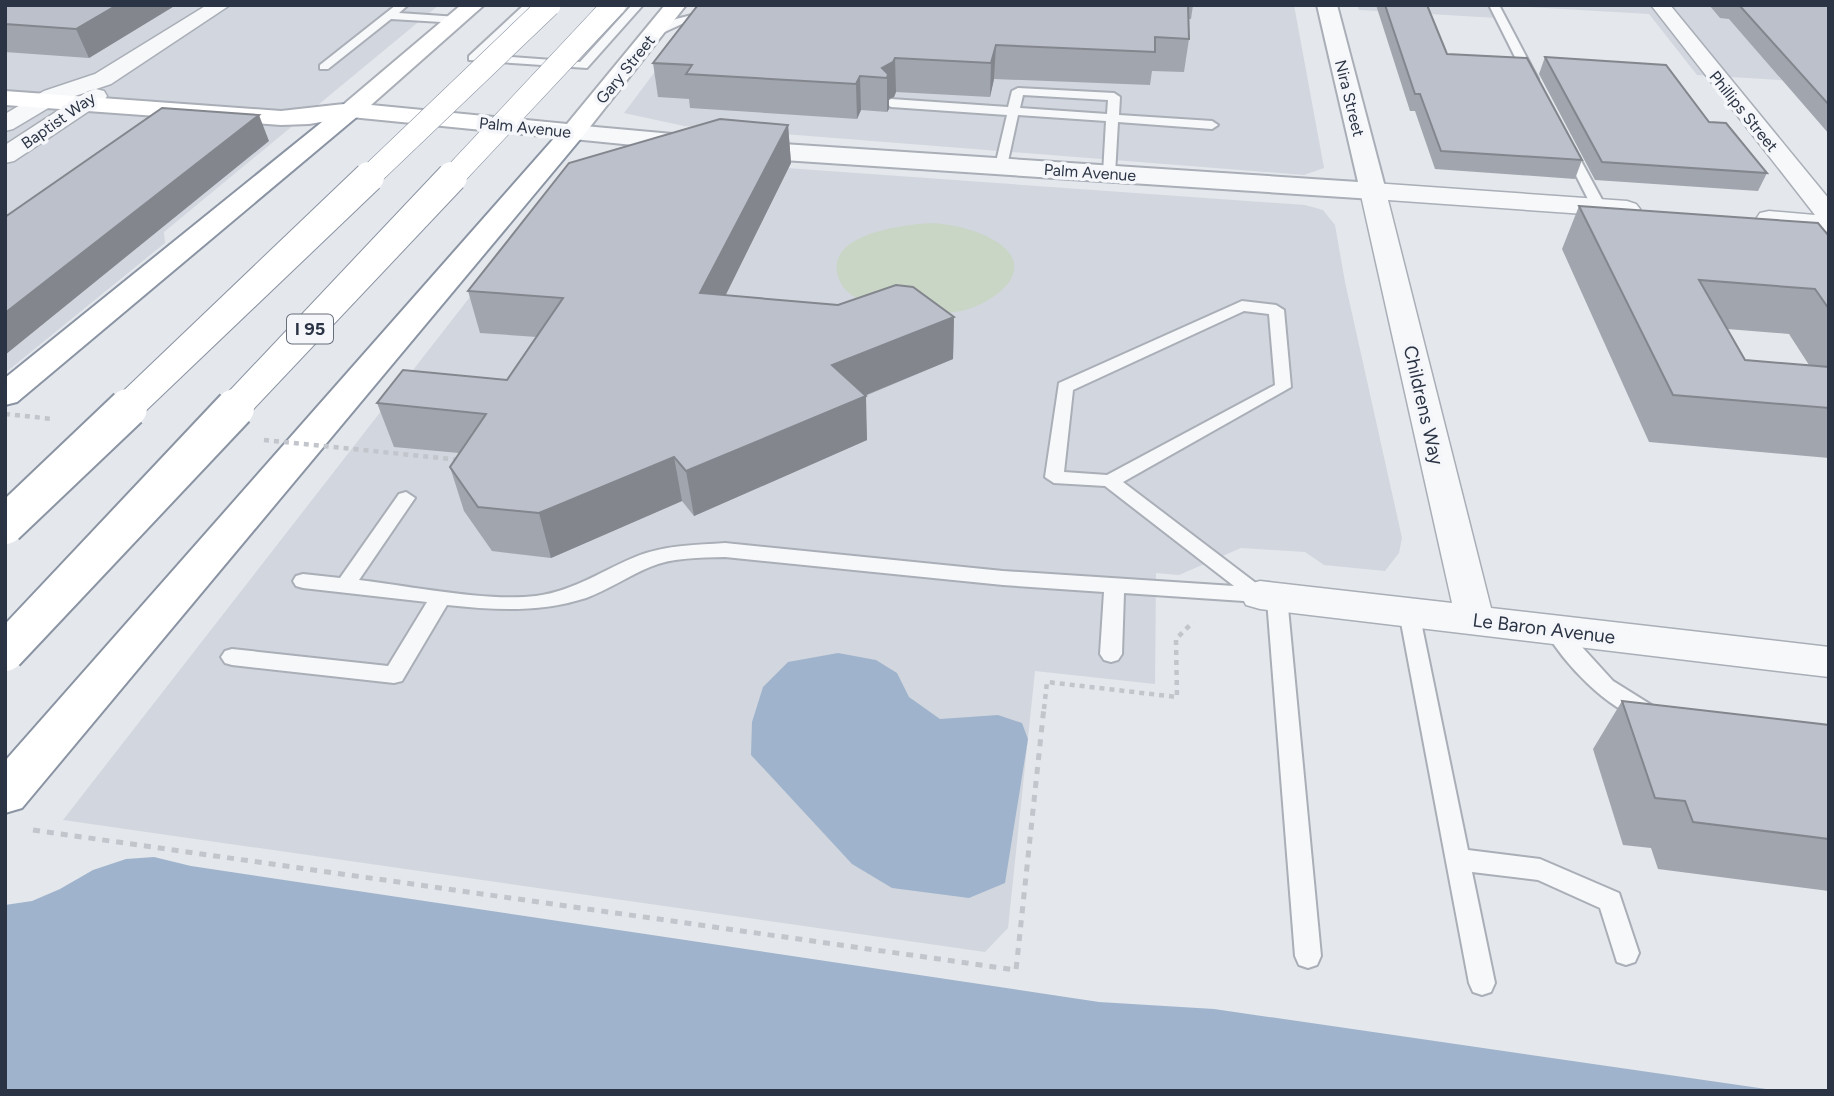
<svg xmlns="http://www.w3.org/2000/svg" width="1834" height="1096" font-family="Figtree,sans-serif">
	<style>
		.built { fill: #d2d6de }
		.green { fill: #c9d6c5 }
		.water { fill: #9fb4cc }
		.lines { fill: none; stroke-linecap: round; stroke-linejoin: round }
		.service-casing { stroke: #a9aeb7; stroke-width: 4 }
		.minor-casing { stroke: #a9aeb7; stroke-width: 3 }
		.tertiary-casing { stroke: #a9aeb7; stroke-width: 4 }
		.secondary-casing { stroke: #a9aeb7; stroke-width: 4 }
		.motorway-casing { stroke: #8b94a3; stroke-width: 4 }
		.path-far1 { stroke: #c2c5cb; stroke-width: 4.5; stroke-dasharray: 5 5; stroke-linecap: butt }
		.path { stroke: #c2c5cb; stroke-width: 5; stroke-dasharray: 7 7; stroke-linecap: butt }
		.service { fill: #f7f8fa; fill-rule: evenodd }
		.minor { fill: #f7f8fa; fill-rule: evenodd }
		.tertiary { fill: #f7f8fa; fill-rule: evenodd }
		.secondary { fill: #fff; fill-rule: evenodd }
		.motorway { fill: #fff; fill-rule: evenodd }
		.motorway-bridge-far2-casing { stroke: #8b94a3; stroke-width: 24; stroke-linecap: butt }
		.motorway-bridge-far1-casing { stroke: #8b94a3; stroke-width: 32; stroke-linecap: butt }
		.motorway-bridge-casing { stroke: #8b94a3; stroke-width: 42; stroke-linecap: butt }
		.path-bridge { stroke: #c2c5cb; stroke-width: 4.5; stroke-dasharray: 5 5; stroke-linecap: butt }
		.motorway-bridge-far2 { stroke: #fff; stroke-width: 23 }
		.motorway-bridge-far1 { stroke: #fff; stroke-width: 30 }
		.motorway-bridge { stroke: #fff; stroke-width: 38 }
		.wall { fill: #a1a5ae; fill-rule: evenodd }
		.shaded-wall { fill: #83868d }
		.building { fill: #bbc0ca; stroke: #83868d; stroke-width: 2 }
		.labels { text-anchor: middle; stroke-width: 7; stroke-linejoin: round; paint-order: stroke }
		.far-street-label { font-size: 16px; fill: #2b3445; stroke: #f4f6f9 }
		.shield { fill: #f4f6f9; stroke: #676e7b; stroke-width: 2 }
		.shield-label { font-size: 18px; font-weight: bold; fill: #2b3445 }
		.street-label { font-size: 19px; fill: #2b3445; stroke: #f4f6f9 }
	</style>
	<rect width="100%" height="100%" fill="#e4e7ec"/>
	<path class="built" d="M 5,5 L 439,5 L 164,232 L 165,243 L 5,373 Z
		M 705,5 L 1294,5 L 1324,168 L 1304,175 L 684,126 L 624,113 Z
		M 1357,5 L 1829,5 L 1829,83 L 1697,75 L 1649,14 L 1492,5 L 1498,18 L 1359,10 Z
		M 673,160 L 1305,205 L 1323,210 L 1335,225 L 1345,282 L 1402,538 L 1399,553 L 1385,571 L 1324,565 L 1305,552 L 1241,548 L 1179,575 L 1156,573 L 1155,684 L 1035,671 L 1008,928 L 985,952 L 63,820 L 550,194 Z"/>
	<path class="green" d="M 935,223 C 958,226 980,230 1000,244 C 1039,273 989,305 961,311 C 937,316 916,312 892,309 C 873,306 846,299 839,279 C 821,233 907,224 935,223 Z"/>
	<path class="water" d="M 838,653 L 876,660 L 897,673 L 909,697 L 940,719 L 998,715 L 1022,723 L 1028,739 L 1005,883 L 969,898 L 892,888 L 852,864 L 751,755 L 752,722 L 763,687 L 788,662 Z
		M 154,857 L 191,866 L 1099,1002 L 1214,1009 L 1780,1091 L 5,1091 L 5,905 L 32,901 L 60,889 L 93,870 L 126,859 Z"/>
	<g class="lines">
		<defs>
			<path id="service" d="M 396,5 L 408,5 L 399,13 L 458,17 L 463,20 L 458,23 L 391,19 L 328,69 L 320,69 L 320,65 Z
				M 524,5 L 535,5 L 482,55 L 580,62 L 632,5 L 643,5 L 587,68 L 469,60 L 469,56 Z
				M 1489,5 L 1499,5 L 1538,79 L 1536,81 L 1526,79 Z
				M 712,10 L 716,11 L 716,15 L 684,23 L 658,35 L 649,33 L 676,19 Z
				M 1018,88 L 1114,93 L 1120,97 L 1119,115 L 1212,121 L 1218,125 L 1212,129 L 1118,122 L 1115,174 L 1109,178 L 1103,174 L 1106,121 L 1018,115 L 1007,166 L 1001,170 L 995,166 L 1007,115 L 891,107 L 885,103 L 891,99 L 1008,107 L 1012,91 ZM 1023,95 L 1108,100 L 1107,114 L 1020,108 Z
				M 1567,142 L 1573,146 L 1606,207 L 1604,210 L 1599,211 L 1592,207 L 1561,146 Z
				M 1242,301 L 1276,305 L 1284,310 L 1291,387 L 1123,482 L 1269,593 L 1277,590 L 1284,592 L 1287,597 L 1321,956 L 1317,965 L 1308,968 L 1299,965 L 1295,956 L 1267,600 L 1259,602 L 1124,593 L 1122,654 L 1118,660 L 1111,662 L 1104,660 L 1100,654 L 1104,592 L 1003,585 L 725,557 C 700,558 673,557 650,567 C 628,576 608,590 586,598 C 539,613 495,610 447,605 L 402,681 L 394,683 L 232,665 L 225,663 L 221,657 L 225,651 L 232,649 L 388,666 L 427,602 L 303,588 L 296,586 L 293,581 L 296,576 L 303,574 L 340,578 L 399,494 L 406,492 L 415,498 L 359,580 C 410,586 486,602 536,596 C 575,591 604,569 640,555 C 667,545 697,545 725,543 L 1003,571 L 1234,586 L 1105,486 L 1054,483 L 1045,477 L 1059,383 ZM 1244,311 L 1269,314 L 1275,385 L 1107,475 L 1064,472 L 1073,390 Z
				M 1409,605 L 1416,607 L 1419,612 L 1468,850 L 1540,859 L 1619,893 L 1639,953 L 1635,962 L 1626,965 L 1617,962 L 1600,908 L 1538,880 L 1472,872 L 1495,983 L 1491,992 L 1482,995 L 1473,992 L 1469,983 L 1399,612 L 1402,607 Z
				M 1554,621 L 1561,624 L 1613,681 L 1653,706 L 1656,712 L 1653,718 L 1645,721 C 1606,708 1564,664 1544,629 L 1547,624 Z"/>
			<path id="minor" d="M 207,5 L 230,5 L 111,84 L 60,101 L 13,129 L 5,131 L 5,114 L 44,91 L 95,74 Z
				M 1651,5 L 1670,5 L 1829,199 L 1829,232 L 1760,225 L 1756,219 L 1760,213 L 1769,211 L 1815,215 Z
				M 96,89 L 104,91 L 107,96 L 104,101 L 14,161 L 5,163 L 5,145 L 88,91 Z
				M 1373,183 L 1627,201 L 1636,204 L 1640,209 L 1636,214 L 1627,217 L 1388,200 L 1491,608 L 1829,647 L 1829,677 L 1260,609 L 1246,605 L 1241,595 L 1246,585 L 1260,581 L 1452,603 L 1360,191 L 1364,186 Z"/>
			<path id="tertiary" d="M 1317,5 L 1337,5 L 1386,191 L 1382,197 L 1373,199 L 783,160 L 573,139 L 564,137 L 561,132 L 564,127 L 573,125 L 783,144 L 1358,182 Z"/>
			<path id="secondary" d="M 461,5 L 484,5 L 371,105 L 567,124 L 665,5 L 686,5 L 582,137 L 573,139 L 351,117 L 309,124 L 281,125 L 5,105 L 5,91 L 281,111 L 344,104 Z"/>
			<path id="motorway" d="M 351,103 L 359,105 L 363,110 L 359,115 L 17,402 L 5,405 L 5,378 L 343,105 Z
				M 573,125 L 582,127 L 585,132 L 582,137 L 22,808 L 5,813 L 5,761 L 564,127 Z"/>
		</defs>
		<use href="#service" class="service-casing"/>
		<use href="#minor" class="minor-casing"/>
		<use href="#tertiary" class="tertiary-casing"/>
		<use href="#secondary" class="secondary-casing"/>
		<use href="#motorway" class="motorway-casing"/>
		<path class="path-far1" d="M 1044,709 L 1047,682 L 1177,697 L 1176,639 L 1193,622"/>
		<path class="path" d="M 33,830 L 1016,970 L 1044,707"/>
		<use href="#service" class="service"/>
		<use href="#minor" class="minor"/>
		<use href="#tertiary" class="tertiary"/>
		<use href="#secondary" class="secondary"/>
		<use href="#motorway" class="motorway"/>
		<defs>
			<path id="motorway-bridge-far2" d="M 367,179 L 549,5
				M 451,179 L 614,5"/>
			<path id="motorway-bridge-far1" d="M 126,409 L 369,177
				M 233,409 L 452,177"/>
			<path id="motorway-bridge" d="M 5,525 L 128,408
				M 5,652 L 235,408"/>
		</defs>
		<use href="#motorway-bridge-far2" class="motorway-bridge-far2-casing"/>
		<use href="#motorway-bridge-far1" class="motorway-bridge-far1-casing"/>
		<use href="#motorway-bridge" class="motorway-bridge-casing"/>
		<path class="path-bridge" d="M 5,414 L 53,419
			M 264,440 L 461,460"/>
		<use href="#motorway-bridge-far2" class="motorway-bridge-far2"/>
		<use href="#motorway-bridge-far1" class="motorway-bridge-far1"/>
		<use href="#motorway-bridge" class="motorway-bridge"/>
	</g>
	<path class="wall" d="M 5,5 L 176,5 L 89,58 L 5,52 Z
		M 698,5 L 1193,5 L 1191,19 L 1188,19 L 1189,39 L 1184,72 L 1152,71 L 1150,85 L 994,79 L 990,97 L 896,92 L 894,97 L 889,99 L 889,109 L 887,112 L 861,110 L 857,119 L 690,108 L 689,99 L 658,97 L 653,63 Z
		M 1376,5 L 1427,5 L 1447,54 L 1582,160 L 1575,179 L 1435,169 L 1415,111 L 1410,111 Z
		M 1709,5 L 1829,5 L 1829,134 L 1729,19 L 1720,18 Z
		M 1545,57 L 1709,122 L 1767,173 L 1758,191 L 1595,180 L 1539,74 Z
		M 788,125 L 791,163 L 725,295 L 954,317 L 953,359 L 865,396 L 867,440 L 694,516 L 682,501 L 551,558 L 492,551 L 464,511 L 450,467 L 459,453 L 394,447 L 377,403 L 507,380 L 537,337 L 480,333 L 468,291 Z
		M 1579,206 L 1829,236 L 1829,458 L 1649,442 L 1562,249 ZM 1727,329 L 1789,334 L 1809,365 L 1745,360 Z
		M 1622,701 L 1829,725 L 1829,891 L 1658,869 L 1651,848 L 1623,845 L 1593,749 Z"/>
	<path class="shaded-wall" d="M 117,5 L 176,5 L 89,58 L 76,29 Z
		M 996,45 L 994,79 L 990,97 L 991,63 Z
		M 895,58 L 896,92 L 894,97 L 889,99 L 889,109 L 887,112 L 887,78 L 882,68 Z
		M 860,76 L 861,110 L 857,119 L 856,84 Z
		M 259,115 L 269,141 L 5,355 L 5,313 Z
		M 788,125 L 791,163 L 706,335 L 700,293 Z
		M 954,317 L 953,359 L 834,408 L 832,365 Z
		M 866,396 L 867,440 L 694,516 L 686,471 Z
		M 674,457 L 682,501 L 551,558 L 539,513 Z"/>
	<path class="building" d="M 5,5 L 117,5 L 76,29 L 5,24 Z
		M 698,5 L 1188,5 L 1189,39 L 1155,37 L 1155,52 L 996,45 L 991,63 L 895,58 L 893,62 L 882,68 L 888,74 L 887,78 L 860,76 L 856,84 L 686,74 L 692,65 L 653,63 Z
		M 1385,5 L 1427,5 L 1447,54 L 1527,58 L 1582,160 L 1441,151 L 1420,94 L 1415,94 Z
		M 1739,5 L 1829,5 L 1829,105 Z
		M 1545,57 L 1666,65 L 1709,122 L 1726,123 L 1767,173 L 1602,162 Z
		M 162,108 L 259,115 L 5,313 L 5,217 Z
		M 720,119 L 788,125 L 700,293 L 838,305 L 896,285 L 913,287 L 954,317 L 832,365 L 866,396 L 686,471 L 674,457 L 539,513 L 478,507 L 450,467 L 486,414 L 377,403 L 403,370 L 507,380 L 563,298 L 468,291 L 569,163 Z
		M 1579,206 L 1818,223 L 1829,236 L 1829,309 L 1815,289 L 1699,280 L 1745,360 L 1829,367 L 1829,408 L 1673,395 Z
		M 1622,701 L 1829,725 L 1829,839 L 1693,822 L 1685,801 L 1655,798 Z"/>
	<g class="labels">
		<g class="far-street-label">
			<text transform="translate(625 69) rotate(-51)" y="6">Gary Street</text>
			<text transform="translate(1350 98) rotate(76)" y="6">Nira Street</text>
			<text transform="translate(1744 111) rotate(51)" y="6">Phillips Street</text>
			<text transform="translate(58 120) rotate(-35)" y="6">Baptist Way</text>
			<text transform="translate(525 127) rotate(6)" y="6">Palm Avenue</text>
			<text transform="translate(1090 172) rotate(4)" y="6">Palm Avenue</text>
		</g>
		<rect class="shield" x="287" y="314.5" width="46" height="29" rx="5"/>
		<g class="shield-label">
			<text x="310" y="335">I 95</text>
		</g>
		<g class="street-label">
			<text transform="translate(1424 405) rotate(77)" y="7">Childrens Way</text>
			<text transform="translate(1544 628) rotate(7)" y="7">Le Baron Avenue</text>
		</g>
	</g>
	<rect width="1834" height="1096" fill="none" stroke="#2b3445" stroke-width="14"/>
</svg>
